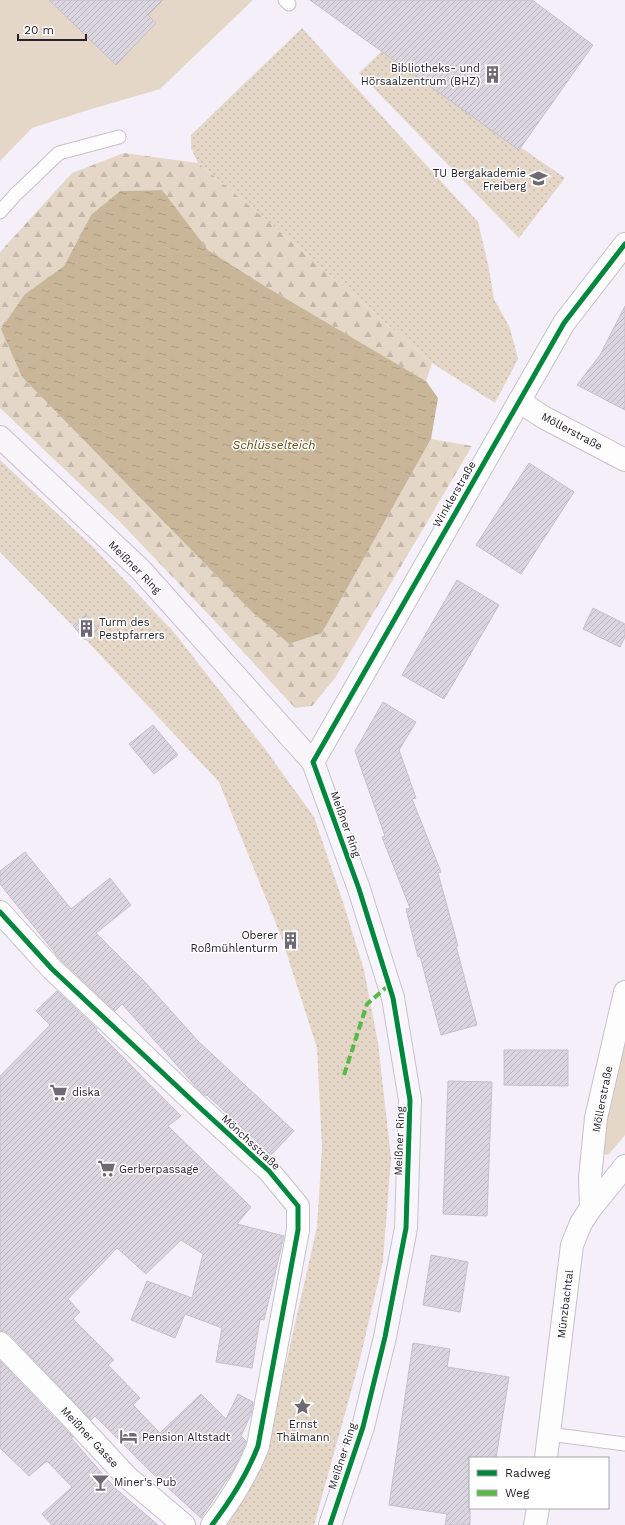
<svg xmlns="http://www.w3.org/2000/svg" width="625" height="1525" font-family="'Work Sans',sans-serif">
	<style>
		.grass { fill: url(#grass-dots) }
		.forest { fill: url(#forest-firs) }
		.garden { fill: #e5d7c7 }
		.water { fill: url(#water-ripples) }
		.building { fill: url(#building-hatch); stroke: #c5c0ca }
		.lines { fill: none; stroke-linecap: round; stroke-linejoin: round }
		.service-casing { stroke: #c7c1cb; stroke-width: 15 }
		.minor-casing { stroke: #c7c1cb; stroke-width: 24 }
		.secondary-casing { stroke: #c7c1cb; stroke-width: 24 }
		.service { stroke: #fefdfe; stroke-width: 13 }
		.minor { stroke: #fefdfe; stroke-width: 22 }
		.secondary { stroke: #f8f6fb; stroke-width: 22 }
		.quiet { stroke: #58b947; stroke-width: 4; stroke-dasharray: 8 4; stroke-linecap: butt }
		.cycleway-casing { stroke: #fff; stroke-width: 8 }
		.cycleway { stroke: #00873e; stroke-width: 5 }
		.labels { text-anchor: middle; stroke-width: 3; stroke-linejoin: round; paint-order: stroke }
		.poi-label { font-size: 11px; fill: #26212a; stroke: #fff; text-anchor: start }
		.street-label { font-size: 11px; fill: #26212a; stroke: #fff }
		.water-label { font-size: 12px; font-style: italic; fill: #664c11; stroke: #fff }
	</style>
	<defs>
		<pattern id="grass-dots" width="8" height="8" patternUnits="userSpaceOnUse"><rect width="8" height="8" fill="#e5d7c7"/><path d="M2 2h.1M6 6h.1" fill="none" stroke="#c4b8ab" stroke-width="1.8" stroke-linecap="round"/></pattern>
		<pattern id="forest-firs" width="22" height="20" patternUnits="userSpaceOnUse"><rect width="22" height="20" fill="#e5d7c7"/><path d="M5 1l3.5 6h-7zM16 11l3.5 6h-7z" fill="#c4b8ab"/></pattern>
		<pattern id="water-ripples" width="26" height="14" patternUnits="userSpaceOnUse"><rect width="26" height="14" fill="#c9b698"/><path d="M2 4q2-2 4 0t4 0M15 11q2-2 4 0t4 0" fill="none" stroke="#ac9c83"/></pattern>
		<pattern id="building-hatch" width="6" height="6" patternUnits="userSpaceOnUse"><rect width="6" height="6" fill="#dad5df"/><path d="M-1 1l2-2M0 6l6-6M5 7l2-2" fill="none" stroke="#bbb7c0"/></pattern>
	</defs>
	<rect width="100%" height="100%" fill="#f5effa"/>
	<path class="grass" d="M 302,28 L 478,222 L 488,264 L 494,299 L 510,328 L 518,359 L 495,403 L 432,363 L 271,224 L 198,163 L 191,148 L 191,135 Z
		M 382,51 L 565,178 L 519,238 L 359,73 Z
		M 0,460 L 93,547 L 173,631 L 265,749 L 314,817 L 342,899 L 364,970 L 378,1043 L 391,1158 L 383,1261 L 359,1363 L 314,1525 L 224,1525 L 263,1465 L 317,1227 L 322,1148 L 317,1048 L 281,936 L 219,782 L 73,626 L 0,552 Z"/>
	<path class="forest" d="M 124,153 L 198,163 L 271,224 L 432,363 L 426,381 L 268,288 L 208,250 L 161,190 L 120,191 L 91,215 L 64,266 L 25,294 L 22,377 L 251,611 L 289,644 L 322,633 L 431,439 L 472,446 L 335,678 L 312,706 L 295,708 L 209,615 L 119,521 L 0,408 L 0,252 L 72,173 Z"/>
	<path class="garden" d="M 0,0 L 253,0 L 160,89 L 85,111 L 32,128 L 0,161 Z
		M 625,1025 L 625,1135 L 608,1155 L 598,1152 Z"/>
	<path class="water" d="M 162,190 L 208,250 L 268,288 L 426,381 L 438,398 L 431,439 L 322,633 L 289,644 L 251,611 L 22,377 L 1,329 L 25,294 L 64,266 L 91,215 L 120,191 Z"/>
	<path class="building" d="M 49,0 L 163,0 L 148,15 L 156,23 L 116,65 Z
		M 310,0 L 532,0 L 593,45 L 519,150 Z
		M 625,306 L 625,410 L 577,385 L 600,355 Z
		M 529,463 L 574,492 L 521,574 L 476,545 Z
		M 457,580 L 499,605 L 444,699 L 402,675 Z
		M 593,608 L 625,624 L 625,637 L 620,647 L 583,629 Z
		M 86,615 L 98,629 L 85,640 L 73,626 Z
		M 383,702 L 416,722 L 399,750 L 416,798 L 412,799 L 441,872 L 438,873 L 458,946 L 456,946 L 477,1025 L 441,1035 L 420,956 L 418,957 L 406,909 L 410,908 L 382,837 L 385,836 L 355,751 Z
		M 153,725 L 178,755 L 154,774 L 129,744 Z
		M 25,852 L 71,909 L 110,878 L 131,905 L 96,933 L 145,982 L 198,1041 L 294,1131 L 271,1155 L 207,1095 L 206,1096 L 200,1091 L 122,1004 L 115,1011 L 59,958 L 0,884 L 0,871 Z
		M 57,991 L 97,1029 L 96,1030 L 181,1116 L 168,1126 L 251,1207 L 237,1224 L 284,1236 L 264,1320 L 260,1319 L 252,1368 L 216,1362 L 222,1328 L 185,1314 L 175,1338 L 131,1320 L 147,1281 L 192,1298 L 203,1254 L 181,1240 L 146,1274 L 117,1248 L 68,1299 L 80,1312 L 73,1319 L 114,1360 L 108,1365 L 140,1398 L 133,1405 L 160,1433 L 201,1394 L 226,1419 L 238,1394 L 253,1402 L 251,1414 L 241,1436 L 246,1441 L 242,1452 L 234,1469 L 201,1518 L 154,1475 L 95,1416 L 91,1420 L 9,1334 L 4,1331 L 0,1331 L 0,1076 L 50,1025 L 36,1011 Z
		M 504,1050 L 568,1050 L 568,1086 L 504,1085 Z
		M 448,1081 L 492,1082 L 487,1216 L 443,1214 Z
		M 431,1255 L 468,1262 L 460,1312 L 423,1305 Z
		M 413,1343 L 450,1349 L 447,1367 L 509,1377 L 496,1458 L 470,1458 L 470,1525 L 445,1525 L 447,1514 L 389,1505 Z
		M 0,1361 L 73,1437 L 71,1438 L 116,1489 L 158,1525 L 52,1525 L 42,1514 L 72,1487 L 47,1461 L 29,1476 L 0,1448 Z"/>
	<g class="lines">
		<defs>
			<path id="service" d="M 285,0 L 289,4
				M 0,212 L 15,195 L 59,153 L 119,137
				M 549,1434 L 625,1444"/>
			<path id="minor" d="M 519,401 L 543,417 L 625,460
				M 313,762 L 564,323 L 625,244
				M 0,912 L 52,969 L 198,1106 L 269,1171 L 298,1206 L 298,1230 L 258,1446 C 247,1475 231,1500 212,1525
				M 591,1208 L 590,1178 L 596,1118 L 625,992
				M 0,1343 L 64,1409 L 127,1477 L 184,1525
				M 546,1458 L 572,1245 L 581,1223 L 591,1208 L 625,1166
				M 535,1525 L 538,1508"/>
			<path id="secondary" d="M 0,437 L 141,570 L 313,762 L 359,889 L 393,998 L 410,1100 L 406,1228 L 385,1337 L 363,1427 L 330,1525"/>
		</defs>
		<use href="#service" class="service-casing"/>
		<use href="#minor" class="minor-casing"/>
		<use href="#secondary" class="secondary-casing"/>
		<use href="#service" class="service"/>
		<use href="#minor" class="minor"/>
		<use href="#secondary" class="secondary"/>
		<path class="quiet" d="M 344,1075 L 367,1004 L 389,985"/>
		<defs>
			<path id="cycleway" d="M 0,912 L 52,969 L 198,1106 L 269,1171 L 298,1206 L 298,1230 L 258,1446 C 247,1475 231,1500 212,1525
				M 330,1525 L 363,1427 L 385,1337 L 406,1228 L 410,1100 L 393,998 L 359,889 L 313,762 L 564,323 L 625,244"/>
		</defs>
		<use href="#cycleway" class="cycleway-casing"/>
		<use href="#cycleway" class="cycleway"/>
	</g>
	<defs>
		<symbol id="building-bare" viewBox="-9 -9 18 18"><path d="M-4-6H4V6H1V3H-1V6H-4ZM-2.5-4.3h1.7v1.8h-1.7ZM.8-4.3h1.7v1.8H.8ZM-2.5-1h1.7V.8h-1.7ZM.8-1h1.7V.8H.8Z" fill="#6e6973" stroke="#fff" stroke-width="2.5" paint-order="stroke"/></symbol>
		<symbol id="university-bare" viewBox="-9 -9 18 18"><path d="M0-5L7-2L0 1L-7-2ZM-4 1L0 2.5L4 1V4Q0 6-4 4Z" fill="#6e6973" stroke="#fff" stroke-width="2.5" paint-order="stroke"/></symbol>
		<symbol id="supermarket-bare" viewBox="-9 -9 18 18"><path d="M-6-5.5h2.5l.6 2H6L4.5 2H-2.5L-4.4-4H-6ZM-1.5 3.2a1.3 1.3 0 1 0 .1 0ZM3 3.2a1.3 1.3 0 1 0 .1 0Z" fill="#6e6973" stroke="#fff" stroke-width="2.5" paint-order="stroke"/></symbol>
		<symbol id="sight-bare" viewBox="-9 -9 18 18"><path d="M0-6L1.8-2.2L6-1.7L2.9 1.2L3.7 5.4L0 3.3L-3.7 5.4L-2.9 1.2L-6-1.7L-1.8-2.2Z" fill="#6e6973" stroke="#fff" stroke-width="2.5" paint-order="stroke"/></symbol>
		<symbol id="hotel-bare" viewBox="-9 -9 18 18"><path d="M-6-4.5h1.5V1H6V5H4.5V3h-9V5H-6ZM-4 0a1.8 1.8 0 1 1 3.6 0ZM.5 0V-2.5h3Q6-2.5 6 0Z" fill="#6e6973" stroke="#fff" stroke-width="2.5" paint-order="stroke"/></symbol>
		<symbol id="bar-bare" viewBox="-9 -9 18 18"><path d="M-6-5H6L.8 .8V4.5H3.5V6h-7V4.5H-.8V.8Z" fill="#6e6973" stroke="#fff" stroke-width="2.5" paint-order="stroke"/></symbol>
	</defs>
	<g fill-rule="evenodd">
		<use href="#building-bare" x="480" y="62" width="25" height="25"/>
		<use href="#university-bare" x="526" y="166" width="25" height="25"/>
		<use href="#building-bare" x="74" y="616" width="25" height="25"/>
		<use href="#building-bare" x="278" y="928" width="25" height="25"/>
		<use href="#supermarket-bare" x="46" y="1080" width="25" height="25"/>
		<use href="#supermarket-bare" x="94" y="1156" width="25" height="25"/>
		<use href="#sight-bare" x="290" y="1394" width="25" height="25"/>
		<use href="#hotel-bare" x="116" y="1424" width="25" height="25"/>
		<use href="#bar-bare" x="88" y="1470" width="25" height="25"/>
	</g>
	<g class="labels">
		<g class="poi-label">
			<text x="480" y="72" text-anchor="end">Bibliotheks- und<tspan x="480" dy="13">Hörsaalzentrum (BHZ)</tspan></text>
			<text x="526" y="177" text-anchor="end">TU Bergakademie<tspan x="526" dy="13">Freiberg</tspan></text>
			<text x="99" y="626">Turm des<tspan x="99" dy="13">Pestpfarrers</tspan></text>
			<text x="278" y="939" text-anchor="end">Oberer<tspan x="278" dy="13">Roßmühlenturm</tspan></text>
			<text x="72" y="1096">diska</text>
			<text x="119" y="1173">Gerberpassage</text>
			<text x="303" y="1428" text-anchor="middle">Ernst<tspan x="303" dy="13">Thälmann</tspan></text>
			<text x="142" y="1441">Pension Altstadt</text>
			<text x="114" y="1486">Miner's Pub</text>
		</g>
		<g class="street-label">
			<text transform="translate(572 431) rotate(28)" y="4">Möllerstraße</text>
			<text transform="translate(454 494) rotate(-60)" y="4">Winklerstraße</text>
			<text transform="translate(135 567) rotate(45)" y="4">Meißner Ring</text>
			<text transform="translate(346 824) rotate(70)" y="4">Meißner Ring</text>
			<text transform="translate(602 1099) rotate(-79)" y="4">Möllerstraße</text>
			<text transform="translate(399 1141) rotate(-88)" y="4">Meißner Ring</text>
			<text transform="translate(251 1142) rotate(43)" y="4">Mönchsstraße</text>
			<text transform="translate(565 1304) rotate(-83)" y="4">Münzbachtal</text>
			<text transform="translate(90 1437) rotate(47)" y="4">Meißner Gasse</text>
			<text transform="translate(342 1456) rotate(-72)" y="4">Meißner Ring</text>
		</g>
		<g class="water-label">
			<text x="274" y="449">Schlüsselteich</text>
		</g>
	</g>
	<rect x="469" y="1457" width="140" height="52" fill="#ffffff" stroke="#a8a6aa"/>
	<rect x="477" y="1470" width="20" height="6" fill="#00873e" stroke="#a8a6aa"/>
	<text x="505" y="1477" font-size="12" fill="#26212a">Radweg</text>
	<rect x="477" y="1490" width="20" height="6" fill="#58b947" stroke="#a8a6aa"/>
	<text x="505" y="1497" font-size="12" fill="#26212a">Weg</text>
	<path d="M18 34v6h68v-6" fill="none" stroke="#26212a" stroke-width="2"/>
	<text x="24" y="34" font-size="12" fill="#26212a" stroke="#ffffff" stroke-width="3" paint-order="stroke">20 m</text>
</svg>
